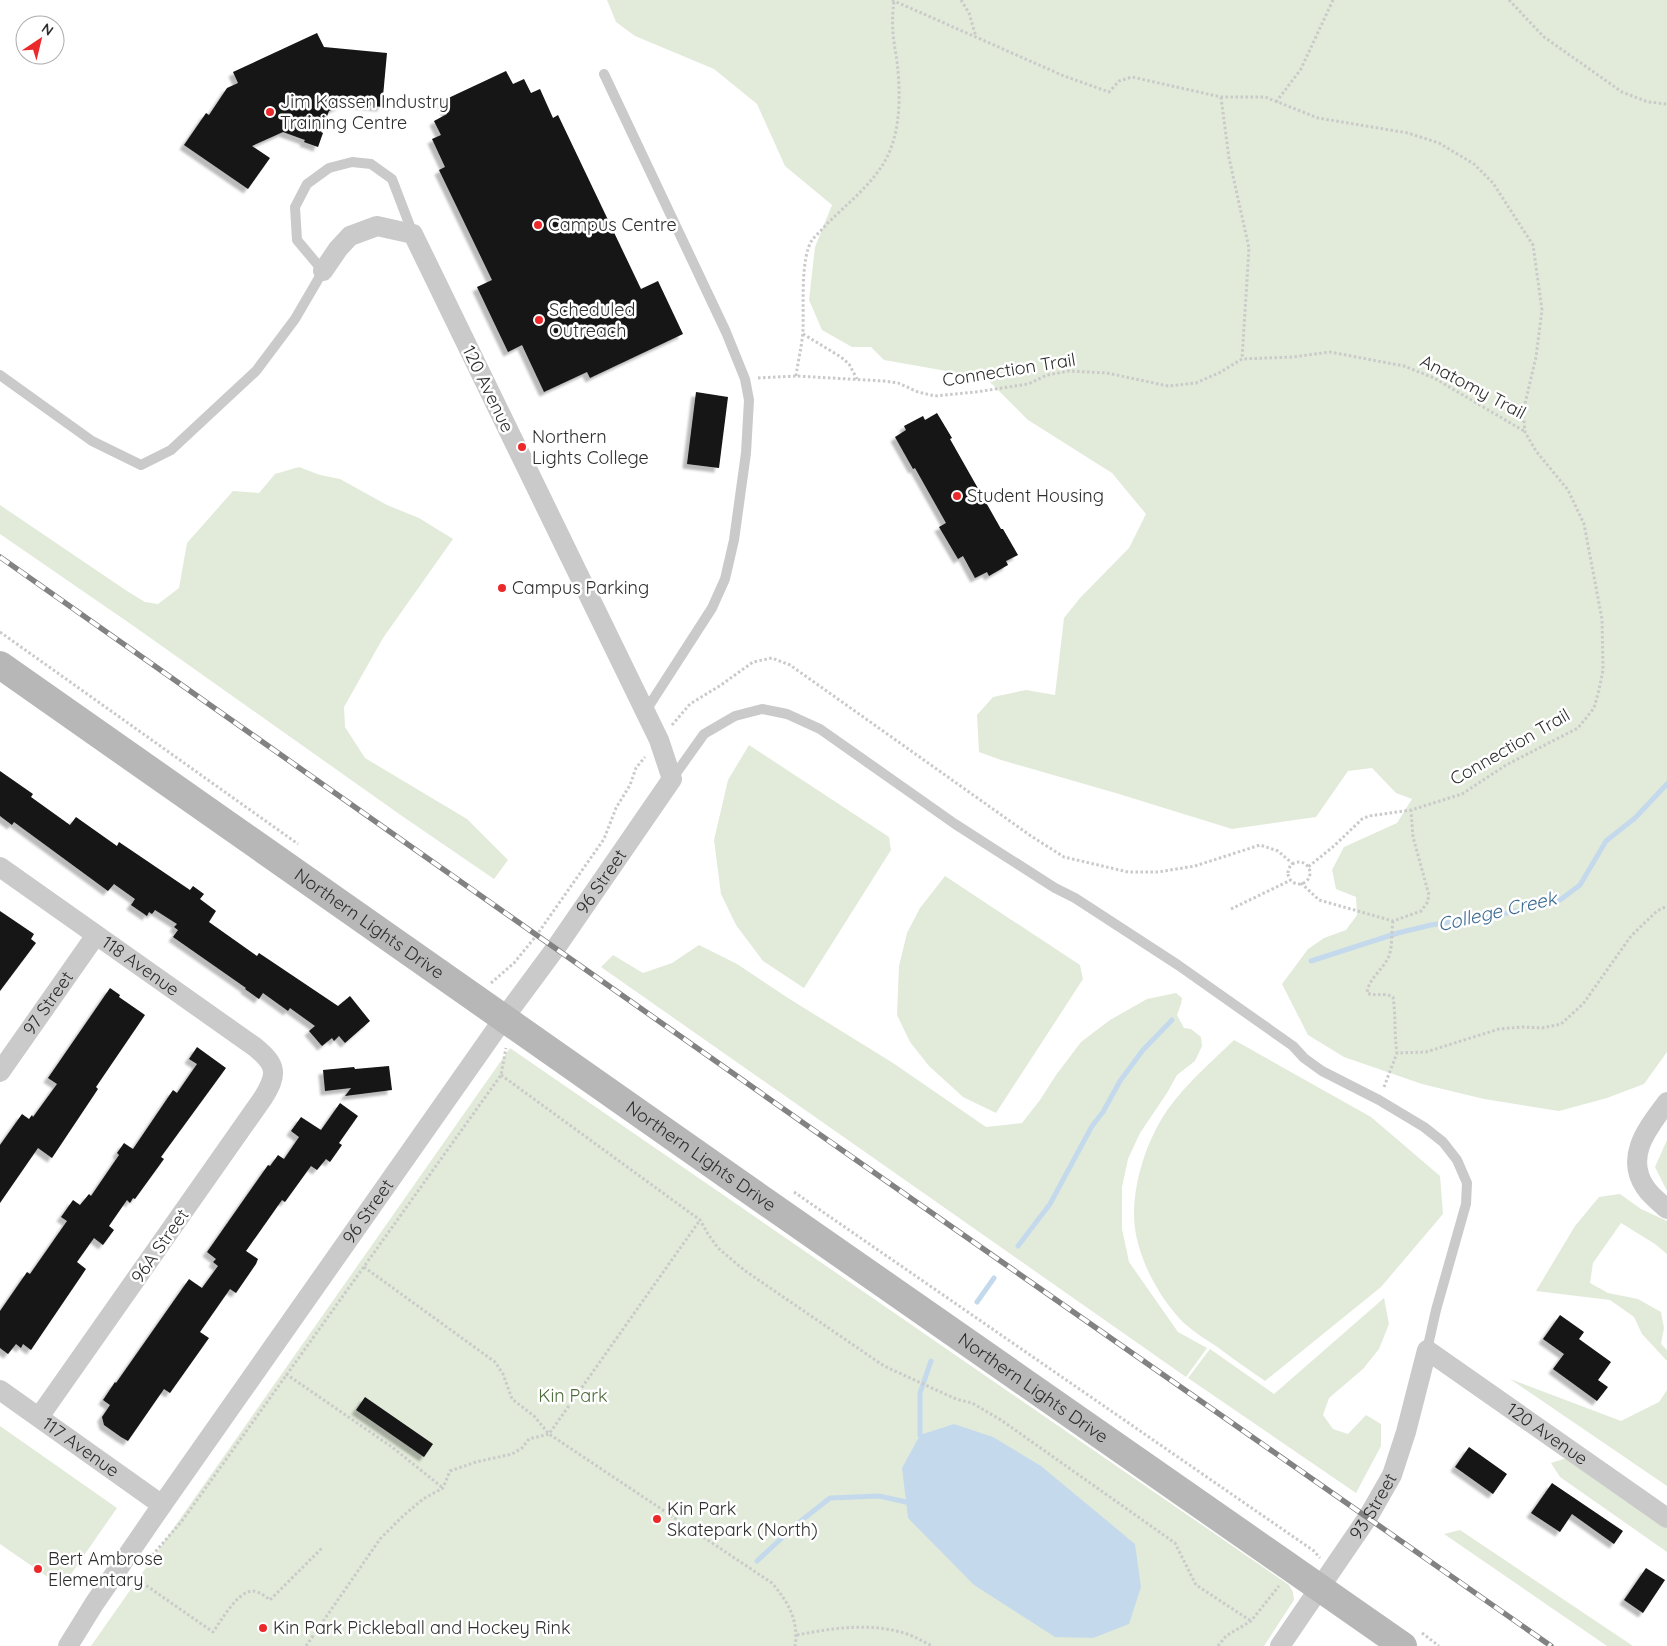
<svg xmlns="http://www.w3.org/2000/svg" width="1667" height="1646" font-family="Quicksand,sans-serif">
	<style>
		.green { fill: #e2ebd9 }
		.water { fill: #c4daec }
		.lines { fill: none; stroke-linecap: round; stroke-linejoin: round }
		.stream { stroke: #c4daec; stroke-width: 5 }
		.building { fill: #141414; filter: url(#shadow) }
		.path { stroke: #cacaca; stroke-width: 3; stroke-dasharray: 2.5 2.5; stroke-linecap: butt }
		.lane { stroke: #cacaca; stroke-width: 10 }
		.street { stroke: #cacaca; stroke-width: 20 }
		.secondary { stroke: #b7b7b7; stroke-width: 28 }
		.rail-casing { stroke: #828282; stroke-width: 5.5 }
		.rail { stroke: #fff; stroke-width: 4; stroke-dasharray: 11; stroke-linecap: butt }
		.poi-dot { fill: #eb282a; stroke: #fff; stroke-width: 2 }
		.labels { text-anchor: middle; stroke-width: 5; stroke-linejoin: round; paint-order: stroke }
		.poi-label { font-size: 18px; fill: #2d2d2d; stroke: #fff; text-anchor: start }
		.street-label { font-size: 18px; fill: #2d2d2d; stroke: #fff }
		.park-label { font-size: 18px; fill: #4d6a39; stroke: #fff }
		.water-label { font-size: 19px; font-style: italic; fill: #396991; stroke: #fff }
	</style>
	<defs>
		<filter id="shadow"><feDropShadow dx="-4.5" dy="4.5" stdDeviation="1" flood-color="#0004"/></filter>
	</defs>
	<rect width="100%" height="100%" fill="#fff"/>
	<path class="green" d="M 607,0 L 1667,0 L 1667,1052 L 1644,1084 L 1607,1098 L 1559,1111 L 1484,1099 L 1422,1084 L 1344,1057 L 1308,1035 L 1282,984 L 1308,949 L 1324,938 L 1346,930 L 1357,915 L 1356,897 L 1336,889 L 1332,870 L 1344,847 L 1397,823 L 1412,799 L 1396,793 L 1372,768 L 1348,771 L 1316,817 L 1232,829 L 1119,794 L 1001,760 L 979,752 L 977,715 L 993,697 L 1026,690 L 1055,695 L 1064,618 L 1080,598 L 1129,548 L 1146,514 L 1112,473 L 1028,420 L 986,378 L 884,360 L 871,347 L 852,347 L 822,330 L 809,300 L 815,247 L 832,205 L 785,166 L 757,104 L 714,69 L 635,36 L 616,22 Z
		M 299,467 L 320,475 L 340,479 L 387,505 L 419,518 L 453,539 L 383,638 L 344,707 L 345,727 L 365,758 L 467,819 L 508,860 L 494,879 L 402,816 L 135,627 L 0,534 L 0,505 L 127,591 L 145,602 L 158,604 L 179,588 L 187,543 L 233,491 L 259,493 L 275,474 Z
		M 749,745 L 889,837 L 891,850 L 804,988 L 763,961 L 736,925 L 721,894 L 714,840 L 728,780 Z
		M 945,876 L 1080,965 L 1083,979 L 996,1113 L 963,1097 L 929,1066 L 910,1042 L 897,1015 L 899,966 L 907,933 L 920,908 Z
		M 699,945 L 737,964 L 788,998 L 893,1063 L 986,1127 L 1022,1123 L 1040,1100 L 1056,1075 L 1081,1042 L 1110,1020 L 1147,999 L 1176,993 L 1182,998 L 1181,1004 L 1177,1015 L 1184,1028 L 1191,1029 L 1201,1037 L 1202,1046 L 1195,1061 L 1177,1075 L 1167,1093 L 1140,1133 L 1128,1159 L 1122,1187 L 1122,1229 L 1129,1262 L 1178,1332 L 1207,1348 L 1186,1377 L 601,967 L 613,955 L 643,973 L 672,963 Z
		M 1234,1040 L 1371,1117 L 1440,1176 L 1443,1214 L 1381,1287 L 1265,1381 C 1249,1370 1232,1358 1216,1346 C 1205,1339 1194,1332 1185,1324 C 1158,1298 1133,1251 1134,1212 C 1135,1176 1148,1138 1168,1109 C 1187,1083 1211,1062 1234,1040 Z
		M 510,1048 L 1289,1585 L 1293,1592 L 1294,1600 L 1264,1646 L 91,1646 Z
		M 1667,1140 L 1667,1191 L 1655,1167 Z
		M 1620,1194 L 1641,1209 L 1667,1221 L 1667,1254 L 1655,1244 L 1621,1223 L 1593,1263 L 1590,1283 L 1608,1293 L 1638,1299 L 1661,1312 L 1664,1328 L 1661,1344 L 1667,1350 L 1667,1361 L 1642,1334 L 1634,1317 L 1610,1300 L 1536,1291 L 1575,1226 L 1599,1197 Z
		M 1384,1298 L 1389,1324 L 1379,1349 L 1363,1369 L 1329,1398 L 1323,1415 L 1333,1429 L 1348,1434 L 1366,1415 L 1381,1424 L 1381,1446 L 1356,1493 L 1188,1378 L 1210,1349 L 1274,1394 Z
		M 1510,1379 L 1621,1421 L 1659,1402 L 1667,1390 L 1667,1486 Z
		M 0,1426 L 117,1508 L 62,1587 L 0,1544 Z
		M 1567,1458 L 1667,1528 L 1667,1552 L 1560,1477 L 1551,1463 Z
		M 1460,1530 L 1633,1646 L 1607,1646 L 1444,1534 Z"/>
	<path class="water" d="M 954,1424 L 993,1437 L 1041,1466 L 1135,1544 L 1141,1587 L 1129,1624 L 1093,1638 L 1055,1637 L 974,1585 L 908,1518 L 902,1468 L 920,1435 Z"/>
	<g class="lines">
		<path class="stream" d="M 1311,961 L 1398,933 L 1431,925 L 1503,914 L 1560,900 L 1580,885 L 1606,841 L 1635,818 L 1667,784
			M 1018,1246 L 1050,1204 L 1092,1126 L 1103,1112 L 1120,1081 L 1143,1050 L 1172,1020
			M 977,1302 L 994,1278
			M 920,1435 L 920,1393 L 931,1361
			M 757,1561 L 797,1524 L 830,1498 L 879,1496 L 906,1502"/>
	</g>
	<path class="building" d="M 317,33 L 324,47 L 387,53 L 382,107 L 345,103 L 329,111 L 321,132 L 323,133 L 318,147 L 304,142 L 305,140 L 283,132 L 252,146 L 270,158 L 248,189 L 184,145 L 206,113 L 209,115 L 227,88 L 238,83 L 233,72 Z
		M 506,71 L 513,84 L 524,79 L 531,93 L 540,89 L 553,118 L 558,115 L 641,289 L 658,281 L 683,334 L 590,378 L 587,372 L 544,392 L 522,345 L 508,352 L 477,287 L 492,280 L 439,170 L 445,167 L 432,139 L 441,135 L 434,121 L 447,114 L 442,101 Z
		M 696,392 L 728,397 L 719,468 L 687,464 Z
		M 937,413 L 952,438 L 950,439 L 1001,529 L 1003,529 L 1018,555 L 1006,561 L 1008,565 L 989,576 L 987,572 L 975,578 L 963,556 L 958,559 L 939,527 L 946,523 L 915,468 L 913,469 L 895,437 L 906,430 L 904,426 L 923,416 L 925,420 Z
		M 0,771 L 33,794 L 31,797 L 70,825 L 76,817 L 117,846 L 119,842 L 190,890 L 193,886 L 204,894 L 200,899 L 216,911 L 209,922 L 257,956 L 259,953 L 338,1006 L 350,996 L 370,1021 L 345,1043 L 339,1036 L 334,1041 L 332,1038 L 322,1046 L 309,1031 L 315,1026 L 290,1008 L 288,1011 L 263,993 L 259,999 L 245,989 L 246,988 L 173,937 L 178,930 L 174,927 L 177,924 L 155,910 L 152,914 L 149,912 L 147,916 L 131,905 L 135,899 L 114,884 L 108,891 L 14,822 L 12,825 L 0,816 Z
		M 0,911 L 34,934 L 31,939 L 36,943 L 0,991 Z
		M 110,988 L 120,995 L 119,997 L 145,1015 L 96,1087 L 98,1089 L 52,1158 L 38,1148 L 0,1203 L 0,1145 L 22,1114 L 29,1119 L 32,1115 L 33,1117 L 57,1084 L 48,1078 Z
		M 197,1047 L 226,1068 L 161,1157 L 164,1159 L 135,1199 L 133,1198 L 130,1203 L 127,1200 L 109,1226 L 114,1230 L 103,1245 L 94,1238 L 77,1262 L 86,1269 L 31,1350 L 23,1344 L 21,1348 L 16,1344 L 8,1354 L 0,1348 L 0,1311 L 27,1272 L 30,1274 L 67,1221 L 61,1217 L 73,1200 L 80,1205 L 89,1194 L 91,1196 L 119,1155 L 117,1153 L 124,1143 L 133,1149 L 173,1090 L 177,1093 L 197,1064 L 189,1059 Z
		M 389,1066 L 392,1090 L 345,1096 L 351,1088 L 325,1091 L 323,1070 L 354,1067 L 355,1069 Z
		M 340,1103 L 358,1116 L 339,1143 L 342,1145 L 330,1162 L 326,1159 L 317,1170 L 311,1166 L 285,1202 L 282,1200 L 246,1251 L 258,1259 L 256,1264 L 236,1293 L 230,1289 L 200,1332 L 209,1338 L 170,1393 L 164,1389 L 128,1441 L 121,1437 L 104,1425 L 102,1417 L 110,1405 L 103,1400 L 115,1382 L 116,1383 L 189,1279 L 202,1288 L 218,1266 L 213,1262 L 216,1259 L 207,1252 L 268,1165 L 270,1166 L 278,1155 L 284,1159 L 299,1137 L 291,1131 L 301,1117 L 321,1130 Z
		M 1560,1315 L 1584,1332 L 1579,1339 L 1611,1362 L 1598,1380 L 1608,1387 L 1597,1401 L 1553,1369 L 1564,1354 L 1543,1339 Z
		M 365,1397 L 433,1444 L 424,1457 L 356,1410 Z
		M 1469,1447 L 1507,1474 L 1493,1494 L 1455,1467 Z
		M 1552,1483 L 1623,1531 L 1614,1544 L 1572,1514 L 1560,1532 L 1531,1513 Z
		M 1646,1568 L 1665,1580 L 1643,1613 L 1624,1600 Z"/>
	<g class="lines">
		<path class="path" d="M 892,0 L 1064,76 L 1109,92 L 1119,81 L 1132,77 L 1221,97 L 1265,97 L 1318,118 L 1408,133 L 1439,143 L 1474,164 L 1493,183 L 1533,245 L 1542,310 L 1536,357 L 1523,412 L 1525,432 L 1536,451 L 1568,490 L 1584,524 L 1602,619 L 1603,670 L 1599,690 L 1594,708 L 1578,728 L 1506,765 L 1462,794 L 1411,810 L 1369,816 L 1362,819 L 1334,846 L 1308,867
			M 961,0 L 969,13 L 976,37
			M 1509,0 L 1544,37 L 1622,92 L 1648,102 L 1667,104
			M 1221,97 L 1229,158 L 1249,248 L 1242,359
			M 1276,102 L 1301,69 L 1333,0
			M 803,334 L 841,357 L 849,364 L 857,379
			M 796,376 C 798,361 802,346 803,330 C 804,307 800,259 812,240 C 816,235 821,231 825,226 C 849,201 881,179 892,145 C 901,119 900,88 897,61 C 893,38 891,25 894,1
			M 758,378 L 796,376 L 884,381 L 898,383 L 918,392 L 935,396 L 976,392 L 1028,384 L 1047,375 L 1069,371 L 1107,373 L 1168,386 L 1196,383 L 1219,373 L 1242,359 L 1293,357 L 1330,352 L 1404,366 L 1434,378 L 1524,431
			M 0,632 L 298,844
			M 672,725 L 690,704 L 721,685 L 753,662 L 772,658 L 790,665 L 1031,836 L 1064,857 L 1128,872 L 1158,872 L 1195,866 L 1260,845 L 1278,851 L 1293,864
			M1288 873a11 11 0 1 1 22 0a11 11 0 1 1-22 0Z
			M 1301,883 L 1319,900 L 1393,921 L 1421,911 L 1427,903 L 1429,895 L 1413,837 L 1411,810
			M 1231,909 L 1291,880
			M 1393,921 C 1391,933 1393,948 1388,958 C 1382,970 1368,980 1367,993 C 1376,997 1384,992 1393,997 C 1396,1016 1394,1034 1397,1053 L 1426,1052 L 1499,1029 L 1522,1027 L 1542,1028 L 1561,1024 L 1583,1004 L 1631,936 L 1657,911 L 1667,906
			M 491,983 L 514,963 L 536,936 L 604,839 L 616,808 L 630,785 L 636,768 L 645,757
			M 501,1075 L 700,1220 L 708,1234 L 718,1248 L 744,1270 L 884,1366 L 956,1399 L 972,1403 L 1001,1420 L 1175,1543 L 1196,1585 L 1251,1621
			M 1384,1087 L 1397,1053
			M 794,1192 L 1314,1551 L 1320,1558
			M 364,1267 L 495,1362 L 503,1374 L 512,1399 L 534,1416 L 549,1434 L 772,1583 C 788,1602 799,1620 795,1646
			M 286,1374 L 392,1447 L 443,1488
			M 149,1559 L 182,1521 L 501,1075 L 506,1048
			M 134,1577 L 213,1632 C 221,1621 237,1592 252,1591 C 259,1591 265,1596 270,1600 L 322,1548
			M 1422,1633 L 1439,1646
			M 797,1635 C 833,1628 871,1622 907,1634 C 916,1637 924,1642 932,1646
			M 306,1646 L 380,1539 L 403,1516 L 423,1499 L 443,1488 L 450,1471 L 476,1462 L 512,1454 L 522,1448 L 529,1439 L 549,1434 L 700,1220
			M 1218,1646 L 1226,1636 L 1251,1621 L 1279,1586"/>
		<path class="lane" d="M 604,74 L 726,332 L 745,379 L 749,400 L 746,453 L 734,540 L 725,579 L 712,608 L 645,712
			M 0,375 L 92,441 L 141,465 L 171,450 L 256,371 L 295,319 L 323,271 L 297,240 L 295,207 L 307,184 L 329,168 L 352,162 L 371,164 L 392,179 L 413,234
			M 672,779 L 704,734 L 735,716 L 762,709 L 787,714 L 820,729 L 955,824 L 1055,888 L 1075,898 L 1178,965 L 1293,1046 L 1304,1058 L 1322,1071 L 1379,1100 L 1424,1127 L 1443,1142 L 1457,1160 L 1467,1183 L 1466,1204 L 1436,1310 L 1427,1350"/>
		<g class="street">
			<path id="s1" d="M 0,867 L 255,1047 C 277,1065 278,1074 263,1098 L 39,1417"/>
			<path id="s2" d="M 0,1072 L 96,935"/>
			<path d="M 1667,1102 C 1649,1127 1624,1155 1645,1187 C 1650,1195 1659,1202 1667,1209"/>
			<path id="s3" d="M 0,1390 L 162,1505"/>
			<path id="s4" d="M 68,1646 L 94,1604 L 162,1505 L 504,1018 L 555,949 L 672,779 L 659,740 L 413,234 L 377,226 L 350,236 L 338,249 L 323,271"/>
			<path id="s5" d="M 1280,1646 L 1368,1517 L 1392,1475 L 1406,1432 L 1427,1350 L 1667,1518"/>
		</g>
		<path class="secondary" id="s6" d="M 0,665 L 733,1179 L 1403,1646"/>
		<defs>
			<path id="rail" d="M 0,557 L 829,1141 L 1551,1646"/>
		</defs>
		<use href="#rail" class="rail-casing"/>
		<use href="#rail" class="rail"/>
	</g>
	<g class="poi-dot">
		<circle cx="270" cy="112" r="5"/>
		<circle cx="538" cy="225" r="5"/>
		<circle cx="539" cy="320" r="5"/>
		<circle cx="522" cy="447" r="5"/>
		<circle cx="957" cy="496" r="5"/>
		<circle cx="502" cy="588" r="5"/>
		<circle cx="657" cy="1519" r="5"/>
		<circle cx="38" cy="1569" r="5"/>
		<circle cx="263" cy="1628" r="5"/>
	</g>
	<g class="labels">
		<g class="poi-label">
			<text x="280" y="108">Jim Kassen Industry<tspan x="280" dy="21">Training Centre</tspan></text>
			<text x="548" y="231">Campus Centre</text>
			<text x="549" y="316">Scheduled<tspan x="549" dy="21">Outreach</tspan></text>
			<text x="532" y="443">Northern<tspan x="532" dy="21">Lights College</tspan></text>
			<text x="967" y="502">Student Housing</text>
			<text x="512" y="594">Campus Parking</text>
			<text x="667" y="1515">Kin Park<tspan x="667" dy="21">Skatepark (North)</tspan></text>
			<text x="48" y="1565">Bert Ambrose<tspan x="48" dy="21">Elementary</tspan></text>
			<text x="273" y="1634">Kin Park Pickleball and Hockey Rink</text>
		</g>
		<g class="street-label">
			<text transform="translate(1009 370) rotate(-9)" y="6">Connection Trail</text>
			<text transform="translate(1473 387) rotate(28)" y="6">Anatomy Trail</text>
			<text transform="translate(488 389) rotate(64)" y="6">120 Avenue</text>
			<text transform="translate(1510 747) rotate(-30)" y="6">Connection Trail</text>
			<text dy="6" stroke="none"><textPath href="#s4" startOffset="932">96 Street</textPath></text>
			<text dy="6" stroke="none"><textPath href="#s6" startOffset="451">Northern Lights Drive</textPath></text>
			<text dy="6" stroke="none"><textPath href="#s1" startOffset="172">118 Avenue</textPath></text>
			<text dy="6" stroke="none"><textPath href="#s2" startOffset="84">97 Street</textPath></text>
			<text dy="6" stroke="none"><textPath href="#s6" startOffset="856">Northern Lights Drive</textPath></text>
			<text dy="6" stroke="none"><textPath href="#s4" startOffset="528">96 Street</textPath></text>
			<text transform="translate(160 1246) rotate(-55)" y="6">96A Street</text>
			<text dy="6" stroke="none"><textPath href="#s6" startOffset="1261">Northern Lights Drive</textPath></text>
			<text dy="6" stroke="none"><textPath href="#s5" startOffset="481">120 Avenue</textPath></text>
			<text dy="6" stroke="none"><textPath href="#s3" startOffset="99">117 Avenue</textPath></text>
			<text dy="6" stroke="none"><textPath href="#s5" startOffset="168">93 Street</textPath></text>
		</g>
		<g class="park-label">
			<text x="573" y="1402">Kin Park</text>
		</g>
		<g class="water-label">
			<text transform="translate(1497 911) rotate(-13)" y="7">College Creek</text>
		</g>
	</g>
	<g transform="translate(40 40) rotate(35)"><circle r="24" fill="#ffffff" stroke="#ababab"/>
	<path d="M0-4L9 19L0 12L-9 19Z" fill="#eb282a"/>
	<text y="-8" font-size="14" font-weight="bold" text-anchor="middle" fill="#2d2d2d">N</text>
	</g>
</svg>
